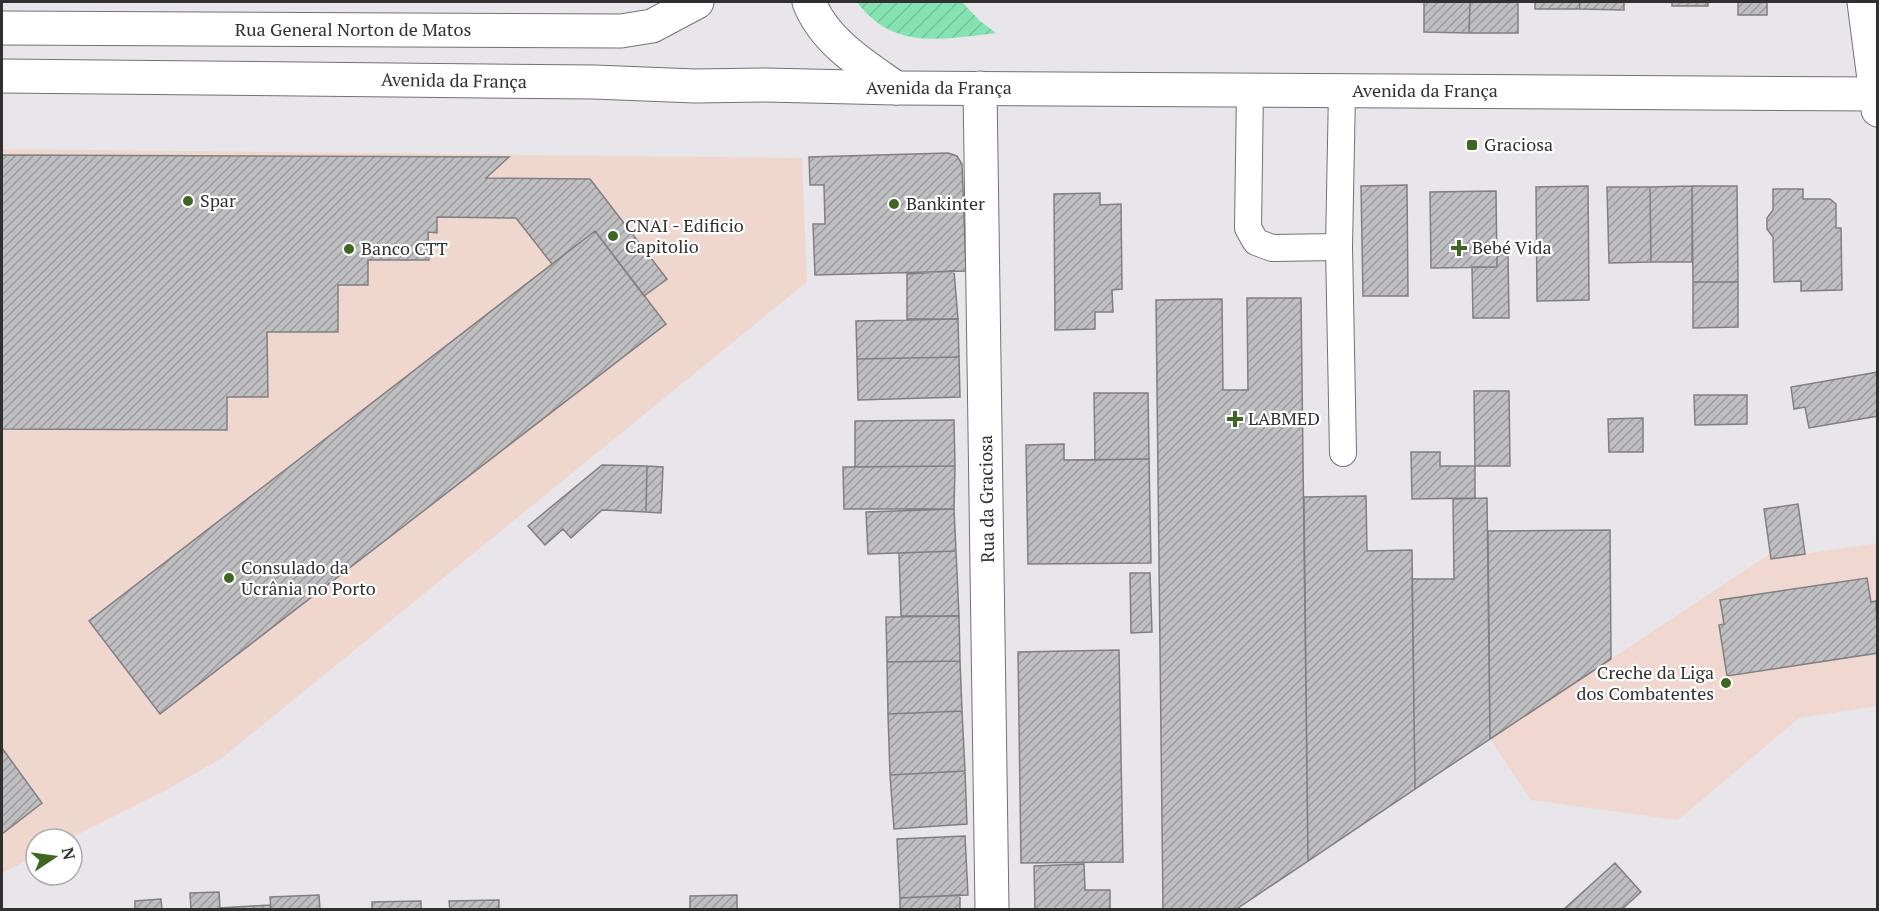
<svg xmlns="http://www.w3.org/2000/svg" width="1879" height="911" font-family="'PT Serif',serif">
	<style>
		.commercial { fill: #f0d7ce }
		.education { fill: #f0d7d0 }
		.garden { fill: url(#garden-furrows) }
		.building { fill: url(#building-hatch); stroke: #817f82; stroke-width: 1.5 }
		.lines { fill: none; stroke-linecap: round; stroke-linejoin: round }
		.service-casing { stroke: #737175; stroke-width: 28 }
		.minor-casing { stroke: #737175; stroke-width: 35 }
		.secondary-casing { stroke: #737175; stroke-width: 35 }
		.service { stroke: #fff; stroke-width: 26 }
		.minor { stroke: #fff; stroke-width: 33 }
		.secondary { stroke: #fff; stroke-width: 33 }
		.poi-dot { fill: #3f6723; stroke: #fff; stroke-width: 2 }
		.labels { text-anchor: middle; stroke-width: 4.5; stroke-linejoin: round; paint-order: stroke }
		.street-label { font-size: 18px; fill: #303031; stroke: #fff }
		.poi-label { font-size: 18px; fill: #303031; stroke: #fff; text-anchor: start }
	</style>
	<defs>
		<pattern id="garden-furrows" width="10" height="10" patternUnits="userSpaceOnUse" patternTransform="scale(1.5)"><rect width="10" height="10" fill="#85e3b1"/><path d="M-1 1l2-2M0 10L10 0M9 11l2-2" fill="none" stroke="#73c399"/></pattern>
		<pattern id="building-hatch" width="6" height="6" patternUnits="userSpaceOnUse" patternTransform="scale(1.5)"><rect width="6" height="6" fill="#bfbec1"/><path d="M-1 1l2-2M0 6l6-6M5 7l2-2" fill="none" stroke="#9c9b9d"/></pattern>
	</defs>
	<rect width="100%" height="100%" fill="#e8e6ea"/>
	<path class="commercial" d="M 2,149 L 802,158 L 807,282 L 222,758 L 161,793 L 69,839 L 36,839 L 36,856 L 2,873 Z"/>
	<path class="education" d="M 1877,543 L 1877,706 L 1799,718 L 1678,820 L 1531,800 L 1490,739 L 1770,554 L 1771,559 Z"/>
	<path class="garden" d="M 857,2 L 962,2 L 980,21 L 996,33 C 944,39 893,51 857,2 Z"/>
	<path class="building" d="M 1424,2 L 1470,2 L 1469,33 L 1424,32 Z
		M 1470,2 L 1518,2 L 1518,33 L 1469,33 Z
		M 1535,2 L 1579,2 L 1580,9 L 1535,9 Z
		M 1579,2 L 1624,2 L 1624,10 L 1580,9 Z
		M 1672,2 L 1708,2 L 1708,6 L 1672,6 Z
		M 1738,2 L 1792,2 L 1767,2 L 1767,15 L 1738,15 Z
		M 948,153 L 957,156 L 962,164 L 966,271 L 815,275 L 813,224 L 825,224 L 824,185 L 810,185 L 809,157 Z
		M 2,155 L 509,157 L 486,178 L 590,179 L 667,279 L 644,296 L 595,231 L 552,264 L 516,218 L 437,217 L 437,233 L 428,232 L 429,260 L 368,260 L 368,285 L 338,285 L 338,332 L 267,332 L 268,397 L 227,397 L 227,430 L 2,429 Z
		M 1407,185 L 1408,296 L 1363,296 L 1361,186 Z
		M 1588,186 L 1589,300 L 1537,301 L 1536,187 Z
		M 1692,186 L 1737,186 L 1738,282 L 1693,282 Z
		M 1692,186 L 1692,262 L 1651,262 L 1650,187 Z
		M 1607,187 L 1650,187 L 1651,262 L 1609,263 Z
		M 1773,189 L 1803,189 L 1803,199 L 1830,199 L 1836,204 L 1836,228 L 1841,228 L 1842,290 L 1801,291 L 1801,281 L 1774,282 L 1773,237 L 1767,229 L 1767,218 L 1773,210 Z
		M 1496,191 L 1497,267 L 1431,268 L 1430,192 Z
		M 1100,193 L 1100,205 L 1121,204 L 1122,289 L 1112,290 L 1113,312 L 1095,312 L 1095,329 L 1055,330 L 1054,194 Z
		M 595,231 L 666,324 L 160,714 L 89,621 Z
		M 1508,254 L 1509,318 L 1473,318 L 1472,267 L 1497,267 L 1497,255 Z
		M 954,271 L 958,319 L 907,319 L 907,274 Z
		M 1693,282 L 1738,282 L 1738,327 L 1693,328 Z
		M 1247,298 L 1301,298 L 1308,861 L 1235,910 L 1163,910 L 1156,300 L 1222,299 L 1223,390 L 1248,390 Z
		M 958,319 L 959,357 L 857,359 L 856,321 Z
		M 959,357 L 960,397 L 858,400 L 857,359 Z
		M 1878,372 L 1878,416 L 1809,428 L 1805,407 L 1794,409 L 1791,387 Z
		M 1474,391 L 1509,391 L 1510,466 L 1475,466 Z
		M 1094,393 L 1148,393 L 1149,459 L 1095,460 Z
		M 1694,395 L 1747,395 L 1747,424 L 1695,425 Z
		M 1643,418 L 1643,452 L 1609,452 L 1608,419 Z
		M 954,420 L 955,466 L 855,467 L 855,421 Z
		M 1064,444 L 1064,460 L 1149,459 L 1151,563 L 1028,564 L 1026,445 Z
		M 1411,452 L 1440,452 L 1440,466 L 1475,466 L 1475,498 L 1412,499 Z
		M 602,465 L 647,466 L 646,512 L 602,510 L 571,538 L 563,529 L 545,545 L 528,526 Z
		M 647,466 L 663,467 L 661,513 L 646,512 Z
		M 955,466 L 954,509 L 844,509 L 843,467 Z
		M 1366,496 L 1367,551 L 1412,550 L 1415,789 L 1308,861 L 1304,497 Z
		M 1487,498 L 1490,739 L 1415,789 L 1412,579 L 1454,579 L 1453,499 Z
		M 1798,504 L 1805,554 L 1771,559 L 1764,509 Z
		M 954,509 L 956,551 L 868,554 L 866,512 Z
		M 1610,530 L 1611,659 L 1490,739 L 1488,531 Z
		M 956,551 L 959,616 L 901,616 L 899,553 Z
		M 1130,573 L 1150,573 L 1152,632 L 1131,633 Z
		M 1867,578 L 1871,602 L 1876,601 L 1878,653 L 1727,676 L 1719,625 L 1724,624 L 1720,600 Z
		M 959,616 L 960,661 L 887,662 L 886,617 Z
		M 1119,650 L 1123,862 L 1021,863 L 1018,652 Z
		M 960,661 L 962,711 L 888,714 L 887,662 Z
		M 962,711 L 965,771 L 890,775 L 888,714 Z
		M 2,748 L 42,803 L 2,834 Z
		M 965,771 L 967,824 L 894,829 L 890,775 Z
		M 965,836 L 968,895 L 900,898 L 897,839 Z
		M 1615,863 L 1641,892 L 1621,910 L 1563,910 Z
		M 1084,864 L 1085,890 L 1110,890 L 1110,910 L 1035,910 L 1034,866 Z
		M 219,892 L 220,910 L 191,910 L 190,893 Z
		M 319,895 L 320,910 L 271,910 L 270,897 Z
		M 737,895 L 737,910 L 690,910 L 690,896 Z
		M 960,895 L 960,910 L 900,910 L 900,898 Z
		M 161,899 L 162,910 L 135,910 L 135,901 Z
		M 499,900 L 499,910 L 450,910 L 449,901 Z
		M 421,901 L 421,910 L 372,910 L 372,902 Z
		M 270,905 L 271,910 L 220,910 L 220,908 Z"/>
	<g class="lines">
		<defs>
			<path id="service" d="M 1250,90 L 1248,228 L 1256,242 L 1272,248 L 1339,247 L 1343,453
				M 1339,247 L 1342,91"/>
			<path id="minor" d="M 809,2 C 824,41 863,65 896,88
				M 2,28 L 621,31 L 652,26 L 697,2
				M 980,88 L 992,910"/>
			<path id="secondary" d="M 1864,2 L 1878,110
				M 2,76 L 594,82 L 695,86 L 765,85 L 896,88 L 1878,94"/>
		</defs>
		<use href="#service" class="service-casing"/>
		<use href="#minor" class="minor-casing"/>
		<use href="#secondary" class="secondary-casing"/>
		<use href="#service" class="service"/>
		<use href="#minor" class="minor"/>
		<use href="#secondary" class="secondary"/>
	</g>
	<g class="poi-dot">
		<rect x="1466" y="139" width="12" height="12" rx="3"/>
		<circle cx="188" cy="201" r="6"/>
		<circle cx="894" cy="204" r="6"/>
		<circle cx="613" cy="236" r="6"/>
		<path d="M1456 239h6v6h6v6h-6v6h-6v-6h-6v-6h6z"/>
		<circle cx="349" cy="249" r="6"/>
		<path d="M1232 410h6v6h6v6h-6v6h-6v-6h-6v-6h6z"/>
		<circle cx="229" cy="578" r="6"/>
		<circle cx="1726" cy="683" r="6"/>
	</g>
	<g class="labels">
		<g class="street-label">
			<text x="353" y="36">Rua General Norton de Matos</text>
			<text transform="translate(454 81) rotate(1)" y="6">Avenida da França</text>
			<text x="939" y="94">Avenida da França</text>
			<text x="1425" y="97">Avenida da França</text>
			<text transform="translate(987 499) rotate(-91)" y="6">Rua da Graciosa</text>
		</g>
		<g class="poi-label">
			<text x="1484" y="151">Graciosa</text>
			<text x="200" y="207">Spar</text>
			<text x="906" y="210">Bankinter</text>
			<text x="625" y="232">CNAI - Edificio<tspan x="625" dy="21">Capitolio</tspan></text>
			<text x="1472" y="254">Bebé Vida</text>
			<text x="361" y="255">Banco CTT</text>
			<text x="1248" y="425">LABMED</text>
			<text x="241" y="574">Consulado da<tspan x="241" dy="21">Ucrânia no Porto</tspan></text>
			<text x="1714" y="679" text-anchor="end">Creche da Liga<tspan x="1714" dy="21">dos Combatentes</tspan></text>
		</g>
	</g>
	<rect width="1879" height="911" fill="none" stroke="#303031" stroke-width="6"/>
	<g transform="translate(54 857) rotate(77)"><circle r="28" fill="#ffffff" stroke="#acacad" stroke-width="1.5"/>
	<path d="M0-4.5L10 22L0 15L-10 22Z" fill="#3f6723"/>
	<text y="-9" font-size="16" font-weight="bold" text-anchor="middle" fill="#303031">N</text>
	</g>
</svg>
